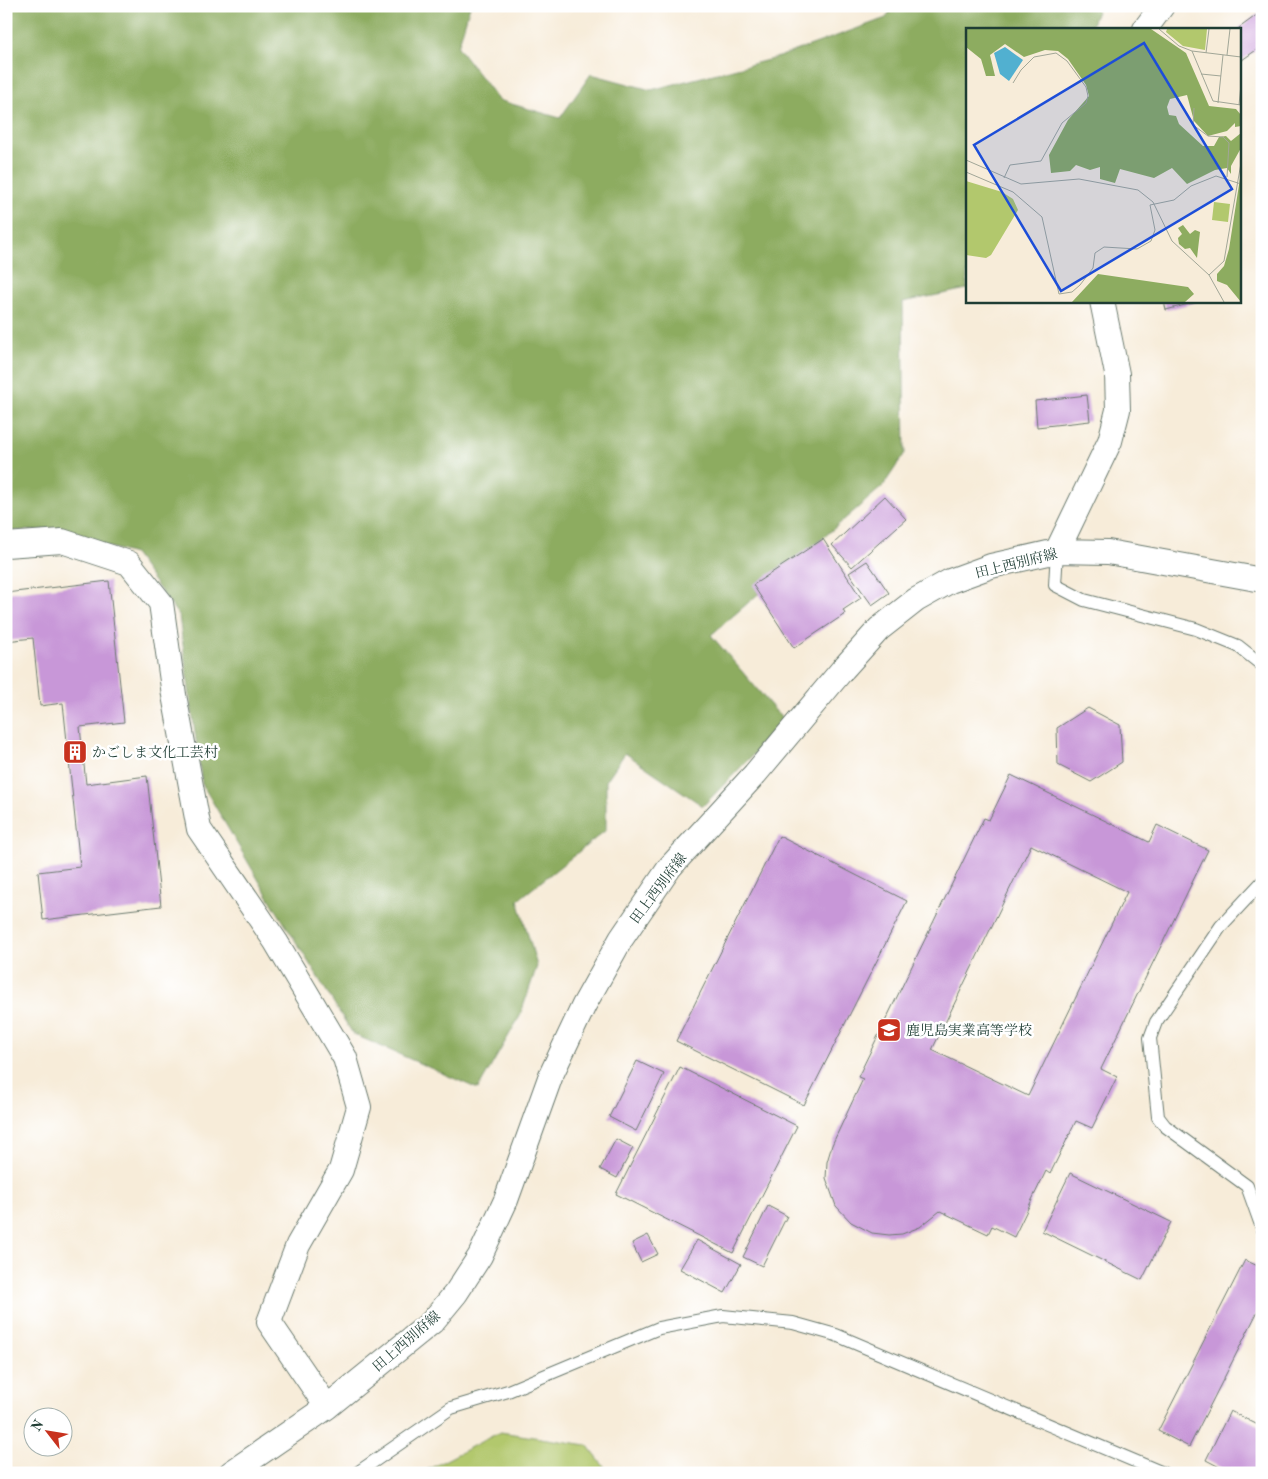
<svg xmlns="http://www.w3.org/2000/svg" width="1268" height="1479" font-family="'Old Standard TT','Noto Serif JP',serif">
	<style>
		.green { fill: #b2c86d; stroke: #688250 }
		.forest { fill: #8dac60; stroke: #56744a }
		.building { fill: #c897d8; fill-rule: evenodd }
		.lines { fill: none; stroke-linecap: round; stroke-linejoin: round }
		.lane-casing { stroke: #6b7a6e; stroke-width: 14 }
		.street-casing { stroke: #6b7a6e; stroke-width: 26 }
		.lane { stroke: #fff; stroke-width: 12 }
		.street { stroke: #fff; stroke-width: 24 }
		.labels { text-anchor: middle; stroke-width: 5; stroke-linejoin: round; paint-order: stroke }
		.street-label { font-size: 14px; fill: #1f3d34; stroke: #fff }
		.poi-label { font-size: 14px; fill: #1f3d34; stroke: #fff; text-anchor: start }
		.inset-road { fill: none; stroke: #a1a697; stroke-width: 1 }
		.view { fill: #1d4ed8; fill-opacity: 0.15; stroke: #1d4ed8; stroke-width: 2.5 }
		.inset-edge { fill: none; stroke: #1f3d34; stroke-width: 2.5 }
	</style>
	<rect width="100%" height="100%" fill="#fff"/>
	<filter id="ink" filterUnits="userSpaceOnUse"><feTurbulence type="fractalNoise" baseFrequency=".02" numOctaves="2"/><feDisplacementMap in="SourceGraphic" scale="10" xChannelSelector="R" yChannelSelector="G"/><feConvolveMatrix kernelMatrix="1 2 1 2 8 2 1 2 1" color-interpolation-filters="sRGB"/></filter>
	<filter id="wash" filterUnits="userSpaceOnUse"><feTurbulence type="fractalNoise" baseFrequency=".0096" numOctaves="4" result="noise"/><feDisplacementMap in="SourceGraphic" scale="20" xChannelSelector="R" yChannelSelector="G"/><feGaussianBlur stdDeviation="1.12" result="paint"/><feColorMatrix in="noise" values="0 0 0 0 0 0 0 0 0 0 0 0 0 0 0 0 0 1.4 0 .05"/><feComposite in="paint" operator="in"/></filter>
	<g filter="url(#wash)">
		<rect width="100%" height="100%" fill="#f7ecd9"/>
		<path class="green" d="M 500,1432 L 587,1445 L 609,1473 L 421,1473 Z"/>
		<path class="forest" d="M 6,6 L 470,6 L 458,47 L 498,100 L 560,118 L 591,74 L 651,90 L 776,58 L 886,18 L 893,6 L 1099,6 L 1090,29 L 967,29 L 967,289 L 903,302 L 905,453 L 883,486 L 711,635 L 785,722 L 703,806 L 625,753 L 606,781 L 606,830 L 518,900 L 537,966 L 520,1016 L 478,1089 L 353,1034 L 275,908 L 202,784 L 179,616 L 134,554 L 47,530 L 6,531 Z"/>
		<g id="blocks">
			<path class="building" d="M 1261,12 L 1262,46 L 1242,60 L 1239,57 L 1239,28 Z
				M 1164,301 L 1196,301 L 1196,302 L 1166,310 Z
				M 1087,395 L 1090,421 L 1037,427 L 1035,401 Z
				M 885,496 L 906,519 L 852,567 L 832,545 Z
				M 823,539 L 861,598 L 843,610 L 845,614 L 794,648 L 753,585 Z
				M 867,561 L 889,593 L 872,605 L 849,573 Z
				M 109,581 L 124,722 L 80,727 L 86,784 L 147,776 L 161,906 L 43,920 L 38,872 L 80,867 L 63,703 L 40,706 L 33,638 L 6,641 L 6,593 Z
				M 1088,708 L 1120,725 L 1122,762 L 1091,782 L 1058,765 L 1057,728 Z
				M 1011,775 L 1149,842 L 1157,825 L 1208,850 L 1101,1069 L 1117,1077 L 1092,1128 L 1076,1121 L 1050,1174 L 1046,1171 L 1014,1237 L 992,1226 L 988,1234 L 940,1211 L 920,1227 L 902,1234 L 889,1235 L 872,1233 L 851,1222 L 836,1206 L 826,1178 L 827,1162 L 832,1145 L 863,1079 L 858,1077 L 984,818 L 989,820 ZM 1031,845 L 1127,892 L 1028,1096 L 932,1050 Z
				M 779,836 L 907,901 L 804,1105 L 676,1041 Z
				M 637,1061 L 664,1074 L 636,1131 L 609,1117 Z
				M 680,1067 L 797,1126 L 733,1253 L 616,1194 Z
				M 616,1139 L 633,1148 L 617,1178 L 600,1169 Z
				M 1070,1173 L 1171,1222 L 1142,1280 L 1042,1231 Z
				M 768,1206 L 787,1216 L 762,1266 L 743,1257 Z
				M 648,1235 L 658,1254 L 641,1262 L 632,1243 Z
				M 697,1240 L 741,1264 L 725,1293 L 680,1269 Z
				M 1245,1260 L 1262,1268 L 1262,1303 L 1189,1447 L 1158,1431 Z
				M 1230,1411 L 1262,1427 L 1262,1473 L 1231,1473 L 1206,1460 Z"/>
		</g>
	</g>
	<g filter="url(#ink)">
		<use href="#blocks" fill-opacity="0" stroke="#6b7a6e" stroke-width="1"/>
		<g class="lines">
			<defs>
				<path id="lane" d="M 1057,551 L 1055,585 L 1084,600 L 1196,629 L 1238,646 L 1262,665
					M 1262,882 L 1221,926 L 1156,1022 L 1150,1038 L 1158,1117 L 1165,1126 L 1247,1186 L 1262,1228
					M 357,1473 L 451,1408 L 508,1391 L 659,1328 L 723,1316 L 793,1323 L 836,1335 L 1163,1473"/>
				<path id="street" d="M 1145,29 L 1162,6
					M 6,545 L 62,541 L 129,563 L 161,603 L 174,695 L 199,829 L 276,942 L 345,1058 L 359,1107 L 341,1170 L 298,1245 L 269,1322 L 327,1407
					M 1057,551 L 1110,441 L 1118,410 L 1117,374 L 1102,301
					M 231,1473 L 327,1407 L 432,1322 L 456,1293 L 480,1256 L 506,1200 L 551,1075 L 584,1005 L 621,939 L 670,867 L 755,774 L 843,669 L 879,629 L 916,600 L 950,581 L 991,566 L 1057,551 L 1108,552 L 1262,580"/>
			</defs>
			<use href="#lane" class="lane-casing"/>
			<use href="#street" class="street-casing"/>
			<use href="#lane" class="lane"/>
			<use href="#street" class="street"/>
		</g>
	</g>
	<defs>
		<symbol id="building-square" viewBox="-11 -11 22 22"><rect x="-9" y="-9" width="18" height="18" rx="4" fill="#c8321e" stroke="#fff"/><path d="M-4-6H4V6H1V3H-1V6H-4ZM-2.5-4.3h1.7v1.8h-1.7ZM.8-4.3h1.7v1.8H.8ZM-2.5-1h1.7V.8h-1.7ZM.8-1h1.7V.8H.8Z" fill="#fff"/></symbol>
		<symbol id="school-square" viewBox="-11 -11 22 22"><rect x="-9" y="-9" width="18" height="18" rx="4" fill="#c8321e" stroke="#fff"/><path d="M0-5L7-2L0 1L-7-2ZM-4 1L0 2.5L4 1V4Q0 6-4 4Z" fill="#fff"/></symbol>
	</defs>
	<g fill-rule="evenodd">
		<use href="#building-square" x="61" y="738" width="28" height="28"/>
		<use href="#school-square" x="875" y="1016" width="28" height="28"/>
	</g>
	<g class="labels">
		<g class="street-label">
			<text transform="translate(1016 563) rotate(-14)" y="5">田上西別府線</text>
			<text transform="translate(658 888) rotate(-53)" y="5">田上西別府線</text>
			<text transform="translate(406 1341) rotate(-41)" y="5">田上西別府線</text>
		</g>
		<g class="poi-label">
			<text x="92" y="757">かごしま文化工芸村</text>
			<text x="906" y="1035">鹿児島実業高等学校</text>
		</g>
	</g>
	<g transform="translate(966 28)">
		<rect width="275" height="275" fill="#f7ecd9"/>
		<path d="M 201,1 L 241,1 L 239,22 L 217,18 L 200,4 ZM 0,153 L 36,164 L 47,171 L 52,182 L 25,227 L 20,230 L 0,227 ZM 248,174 L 264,176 L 262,194 L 246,192 Z" fill="#b2c86d"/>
		<path d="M 0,1 L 185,1 L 220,25 L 243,78 L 270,81 L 275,87 L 275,98 L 269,99 L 269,95 L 261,103 L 242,108 L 228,93 L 221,67 L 204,71 L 201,79 L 203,87 L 210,88 L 213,96 L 237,118 L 248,118 L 253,109 L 260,108 L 265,113 L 275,105 L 275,120 L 265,138 L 265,146 L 261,140 L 249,142 L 221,156 L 206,140 L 188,150 L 154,141 L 149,155 L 134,151 L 134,139 L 124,142 L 110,137 L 104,143 L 85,145 L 83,127 L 102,92 L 123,68 L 120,57 L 102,31 L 92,23 L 79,22 L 58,29 L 39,16 L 24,27 L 29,48 L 20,48 L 15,31 L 0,19 ZM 275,144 L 275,274 L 261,257 L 251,253 L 251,246 L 258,238 L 263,221 ZM 217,197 L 224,206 L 229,202 L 234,204 L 231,230 L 224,220 L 219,221 L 213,216 L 212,210 L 216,206 L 212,200 ZM 132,246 L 222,259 L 228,266 L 219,274 L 106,274 Z" fill="#8dac60"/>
		<path d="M 39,19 L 57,32 L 43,53 L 34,46 L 28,25 Z" fill="#51b0d0"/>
		<path class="inset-road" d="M 193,1 L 213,18 L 226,23 L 275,29M 226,23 L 247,73 L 275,77M 240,25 L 243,1M 261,27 L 264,1M 235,46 L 255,48M 252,75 L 257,27M 273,77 L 275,56M 228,80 L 227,97 L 242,108 L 257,109 L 263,115 L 261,149M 0,132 L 55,156 L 113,151 L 172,162 L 187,174 L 206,213 L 243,247 L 258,274M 0,144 L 47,164 L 76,189 L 93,266 L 106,264 L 114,257 L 127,240 L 129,225 L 138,219 L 171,221 L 185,213 L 189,202 L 184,177 L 208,172 L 225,158 L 250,148 L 275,156M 38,150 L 44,137 L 75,133 L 96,95 L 120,75 L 122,68 L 120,59 L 101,33 L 90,25 L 68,29 L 55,42 L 47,55M 243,247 L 258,233 L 275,135"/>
		<path class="view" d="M 178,15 L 266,161 L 95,263 L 8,117 Z"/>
		<rect width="275" height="275" class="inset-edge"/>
	</g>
	<rect width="1268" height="1479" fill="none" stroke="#fff" stroke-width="25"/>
	<g transform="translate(48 1432) rotate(301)"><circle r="24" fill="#ffffff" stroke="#a5b1ae"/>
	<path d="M0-4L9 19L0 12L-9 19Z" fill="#c8321e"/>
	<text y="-8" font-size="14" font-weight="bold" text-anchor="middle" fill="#1f3d34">N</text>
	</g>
</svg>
